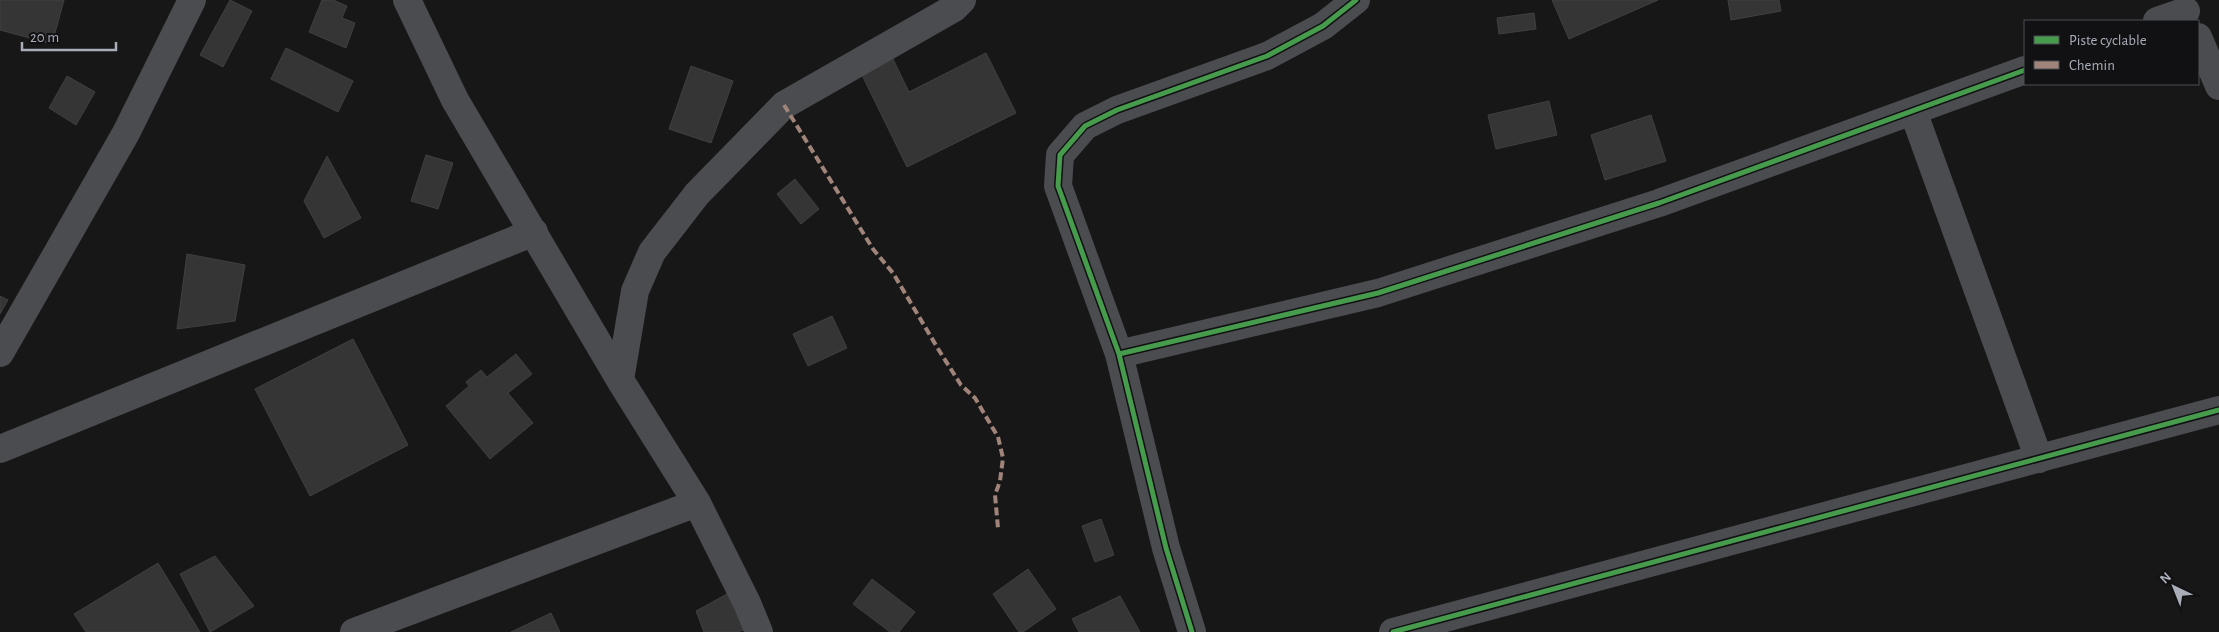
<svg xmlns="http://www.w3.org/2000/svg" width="2219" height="632" font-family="'Alegreya Sans',sans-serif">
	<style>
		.building { fill: #353536; stroke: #3f4043 }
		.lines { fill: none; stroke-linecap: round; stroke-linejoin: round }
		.street { stroke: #4b4c50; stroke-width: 28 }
		.quiet { stroke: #a18479; stroke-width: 4; stroke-dasharray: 8 4; stroke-linecap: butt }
		.cycleway-casing { stroke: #111113; stroke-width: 8 }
		.cycleway { stroke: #469c4c; stroke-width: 5 }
	</style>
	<rect width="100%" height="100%" fill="#171717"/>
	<path class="building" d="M 0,0 L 64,0 L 52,44 L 0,30 Z
		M 230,0 L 252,11 L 223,67 L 200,55 Z
		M 322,0 L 333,0 L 347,6 L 342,18 L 355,23 L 346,48 L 309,32 Z
		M 1552,0 L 1658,0 L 1569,39 Z
		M 1728,0 L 1779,0 L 1781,11 L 1731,20 Z
		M 1534,13 L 1536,29 L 1499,34 L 1497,18 Z
		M 286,48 L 353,81 L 338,112 L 271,79 Z
		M 986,53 L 1016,113 L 907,167 L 861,73 L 892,57 L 909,92 Z
		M 691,66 L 733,81 L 711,143 L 669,129 Z
		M 67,76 L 95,92 L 76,125 L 49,108 Z
		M 1549,101 L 1557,135 L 1496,149 L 1488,115 Z
		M 1651,115 L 1666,161 L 1605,180 L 1591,135 Z
		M 426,155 L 453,163 L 438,209 L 411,201 Z
		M 327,156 L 361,218 L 324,238 L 304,201 Z
		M 795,179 L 819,209 L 801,224 L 777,194 Z
		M 187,254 L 245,265 L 235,321 L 177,329 Z
		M 0,296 L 8,300 L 0,314 Z
		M 832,316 L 847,348 L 808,366 L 793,334 Z
		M 353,339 L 408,445 L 310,496 L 255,389 Z
		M 516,354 L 532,374 L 508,393 L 533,423 L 490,459 L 446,406 L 469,386 L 466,382 L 481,370 L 487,377 Z
		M 1101,519 L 1114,555 L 1095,562 L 1082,526 Z
		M 215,556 L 254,606 L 210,632 L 180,574 Z
		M 158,563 L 200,632 L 86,632 L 74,614 Z
		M 1028,569 L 1056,609 L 1023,632 L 1019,632 L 993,594 Z
		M 872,579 L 915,612 L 899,632 L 890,632 L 853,604 Z
		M 727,594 L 746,629 L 738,632 L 704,632 L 696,611 Z
		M 1120,596 L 1140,632 L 1079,632 L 1072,619 Z
		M 551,613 L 560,632 L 511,632 Z"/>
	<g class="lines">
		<path class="street" d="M 407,0 L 455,100 L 620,380 L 697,503 L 747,603 L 759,632
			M 2157,21 L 2186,11
			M 2198,37 L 2219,86
			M 1913,111 L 2039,459
			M 0,353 L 126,133 L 192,0
			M 1119,354 L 1378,293 L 1659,203 L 2025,70
			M 620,380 L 635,291 L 652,252 L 697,194 L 784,105 L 954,8 L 962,0
			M 0,449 L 534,232
			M 354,632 L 697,503
			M 1192,632 L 1166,548 L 1119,354 L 1058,186 L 1060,155 L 1085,126 L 1117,110 L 1267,56 L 1323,26 L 1356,0
			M 1393,632 L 2219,410"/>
		<path class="quiet" d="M 784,105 L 873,249 L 893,273 L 940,352 L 961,385 L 975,398 L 998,437 L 1003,458 L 1000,481 L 995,495 L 998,528"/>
		<defs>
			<path id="cycleway" d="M 1119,354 L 1378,293 L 1659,203 L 2025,70
				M 1192,632 L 1166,548 L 1119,354 L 1058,186 L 1060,155 L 1085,126 L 1117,110 L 1267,56 L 1323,26 L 1356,0
				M 1393,632 L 2219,410"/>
		</defs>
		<use href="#cycleway" class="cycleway-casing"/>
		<use href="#cycleway" class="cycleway"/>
	</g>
	<rect x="2024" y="20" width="175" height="65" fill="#111113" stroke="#4d4f55"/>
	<rect x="2034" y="36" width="25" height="8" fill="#469c4c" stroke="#4d4f55"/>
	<text x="2069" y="45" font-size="15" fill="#a8adb8">Piste cyclable</text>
	<rect x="2034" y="61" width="25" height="8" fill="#a18479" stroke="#4d4f55"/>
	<text x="2069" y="70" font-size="15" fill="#a8adb8">Chemin</text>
	<g transform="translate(2174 587) rotate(317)" stroke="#111113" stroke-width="4" paint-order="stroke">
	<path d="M0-4L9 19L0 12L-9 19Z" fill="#a8adb8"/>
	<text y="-8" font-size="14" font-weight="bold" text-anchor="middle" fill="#a8adb8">N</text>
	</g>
	<path d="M22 42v8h94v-8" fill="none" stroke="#a8adb8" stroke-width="2.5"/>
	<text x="30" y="42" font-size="15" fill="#a8adb8" stroke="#111113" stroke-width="4" paint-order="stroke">20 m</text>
</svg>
